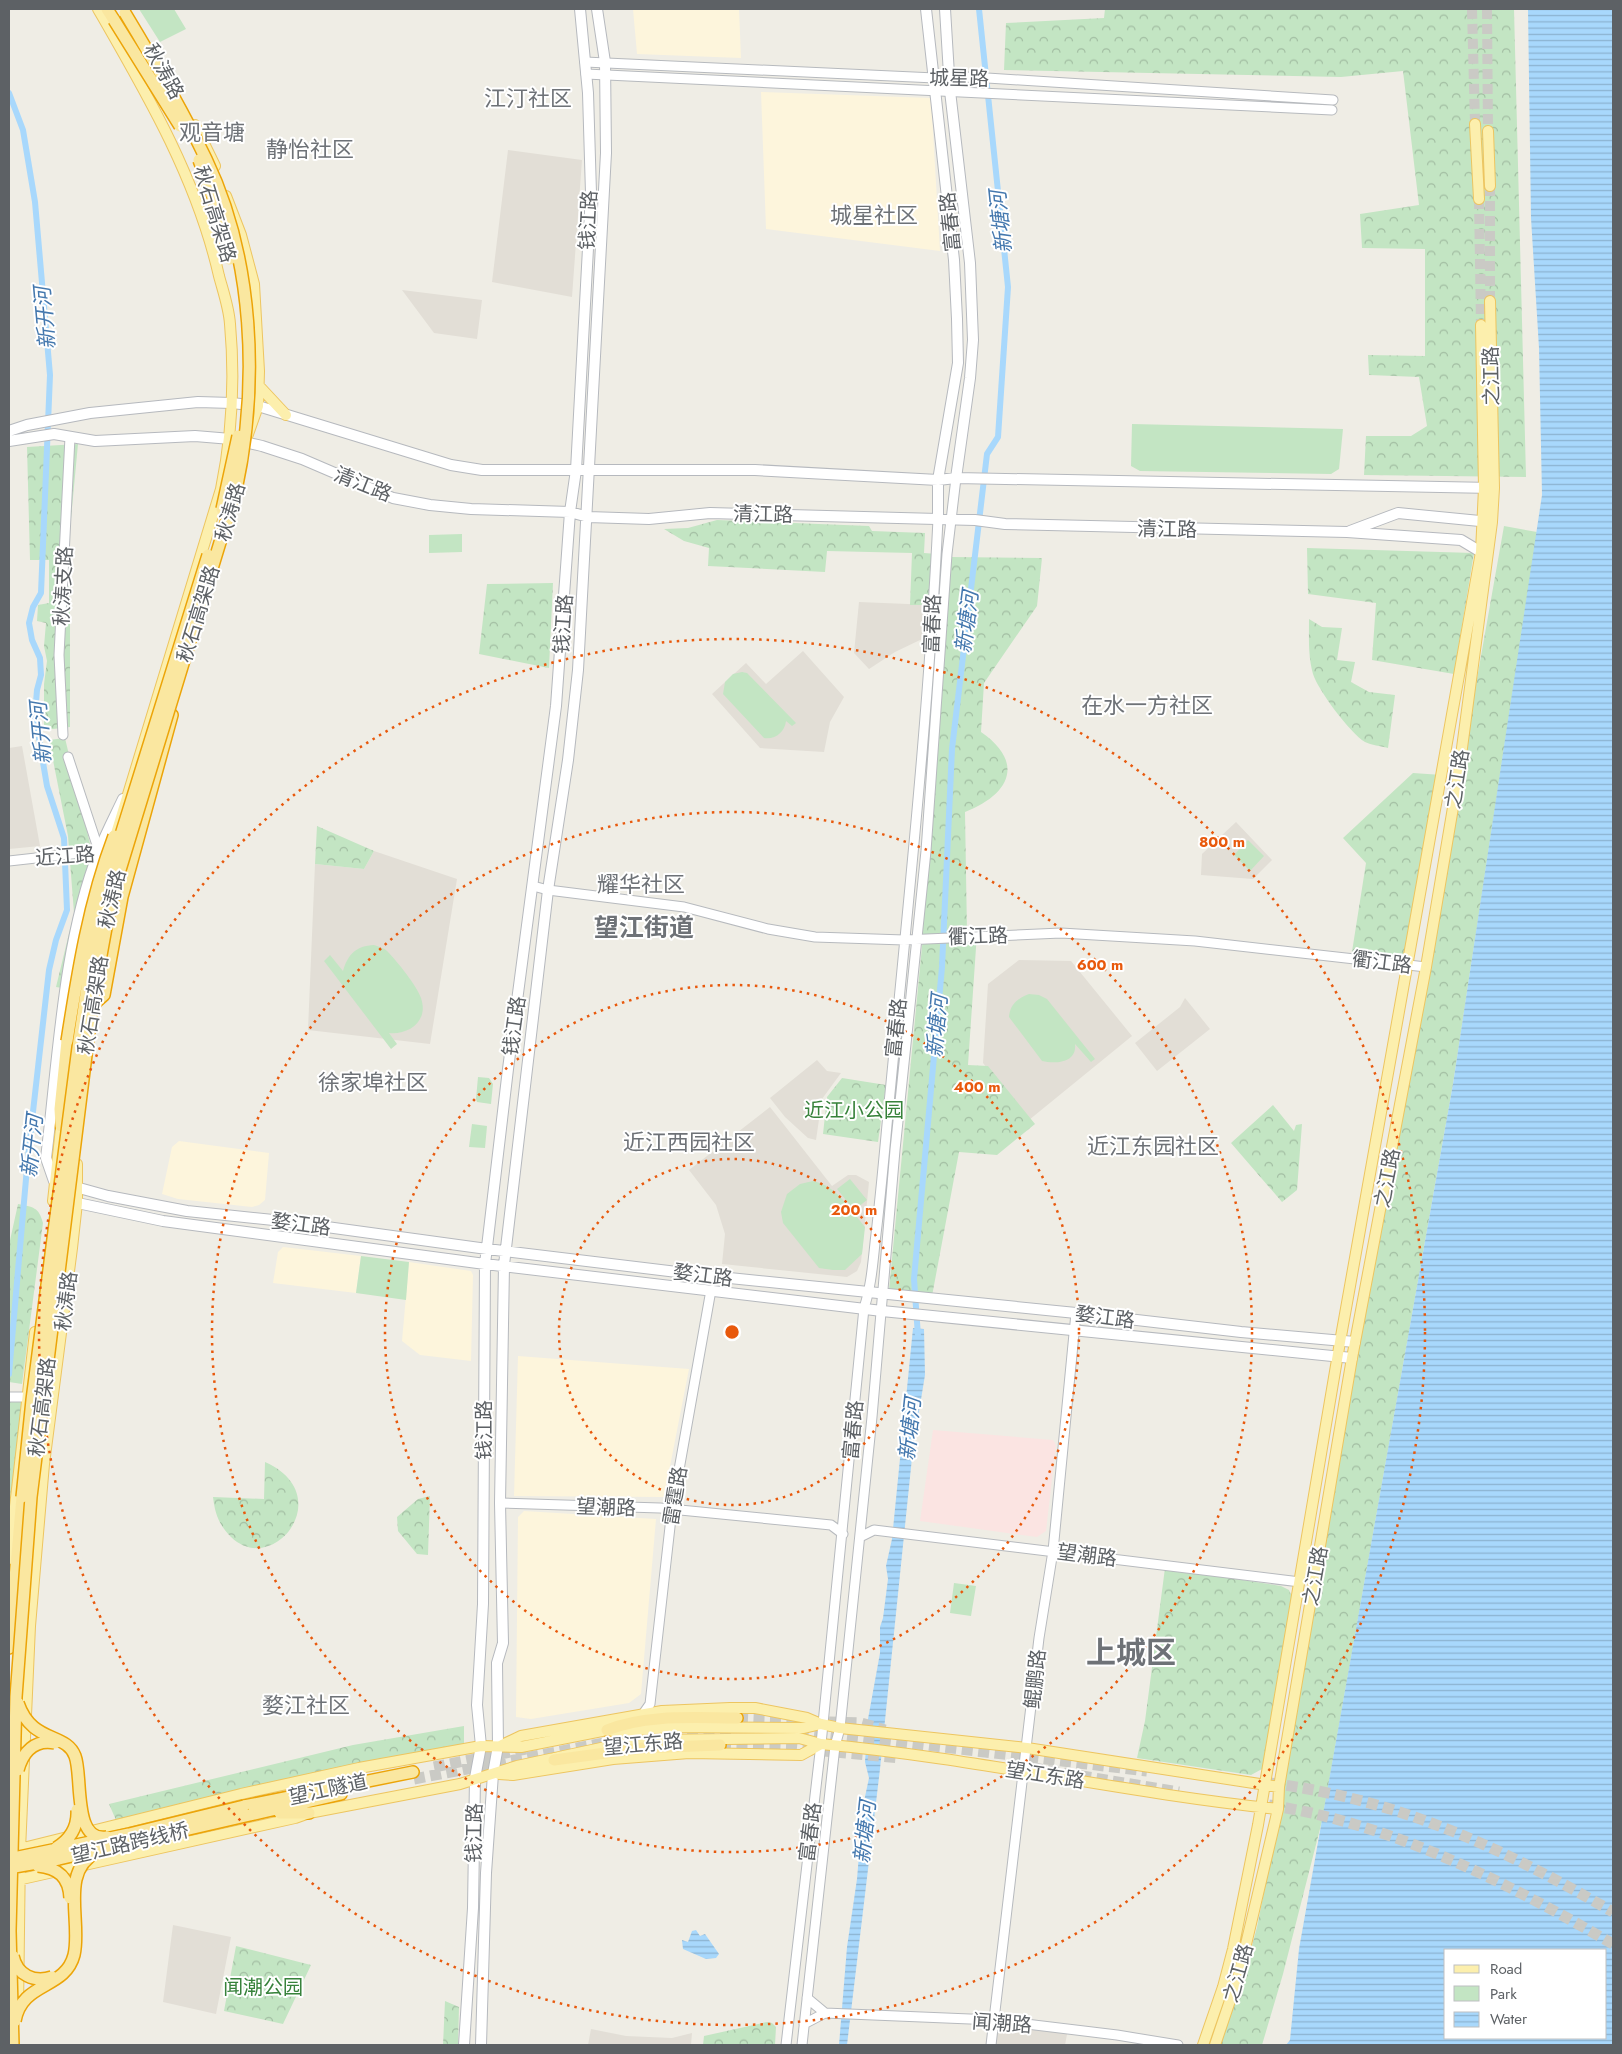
<svg xmlns="http://www.w3.org/2000/svg" width="1622" height="2054" font-family="Jost,'Noto Sans SC',sans-serif">
	<style>
		.commercial { fill: #fdf5dc }
		.education { fill: #e2ded6 }
		.medical { fill: #fbe4e2 }
		.green { fill: #c3e5c3 }
		.forest { fill: url(#forest-crowns) }
		.water { fill: url(#water-rules); fill-rule: evenodd }
		.lines { fill: none; stroke-linecap: round; stroke-linejoin: round }
		.canal { stroke: #a8d8fc; stroke-width: 6 }
		.primary-tunnel { stroke: #cacac5; stroke-width: 10; stroke-dasharray: 10 5; stroke-linecap: butt }
		.trunk-tunnel { stroke: #cacac5; stroke-width: 11; stroke-dasharray: 11 5.5; stroke-linecap: butt }
		.tertiary-casing { stroke: #b7babe; stroke-width: 11 }
		.secondary-casing { stroke: #b6b9be; stroke-width: 12 }
		.primary-casing { stroke: #edc560; stroke-width: 12 }
		.trunk-casing { stroke: #eca408; stroke-width: 14 }
		.tertiary { stroke: #fff; stroke-width: 9 }
		.secondary { stroke: #fff; stroke-width: 10 }
		.primary { stroke: #fcefad; stroke-width: 10 }
		.trunk { stroke: #fae7a0; stroke-width: 11 }
		.trunk-bridge-casing { stroke: #eca408; stroke-width: 14; stroke-linecap: butt }
		.trunk-bridge { stroke: #fae7a0; stroke-width: 11 }
		.ring { fill: none; stroke: #e8590c; stroke-width: 2.5; stroke-dasharray: 2.5 5 }
		.labels { text-anchor: middle; stroke-width: 4; stroke-linejoin: round; paint-order: stroke }
		.street-label { font-size: 20px; fill: #5d6165; stroke: #fff }
		.park-label { font-size: 20px; fill: #37823b; stroke: #fff }
		.water-label { font-size: 21px; font-style: italic; fill: #4478ae; stroke: #fff }
		.quarter-label { font-size: 22px; fill: #6e7277; stroke: #fff }
		.district-label { font-size: 25px; font-weight: bold; fill: #6e7277; stroke: #fff }
		.town-label { font-size: 30px; font-weight: bold; fill: #6e7277; stroke: #fff }
		.centre { fill: #e8590c; stroke: #fff; stroke-width: 2.5 }
		.ring-label { font-size: 15px; text-anchor: middle; font-weight: bold; fill: #e8590c; stroke: #fff; stroke-width: 4; stroke-linejoin: round; paint-order: stroke }
	</style>
	<defs>
		<pattern id="forest-crowns" width="20" height="18" patternUnits="userSpaceOnUse" patternTransform="scale(1.25)"><rect width="20" height="18" fill="#c3e5c3"/><path d="M2 6a3 3 0 1 1 6 0M12 15a3 3 0 1 1 6 0" fill="none" stroke="#a2bda2"/></pattern>
		<pattern id="water-rules" width="6" height="5" patternUnits="userSpaceOnUse" patternTransform="scale(1.25)"><rect width="6" height="5" fill="#a8d8fc"/><path d="M0 2.5h6" fill="none" stroke="#8cb3d0"/></pattern>
	</defs>
	<rect width="100%" height="100%" fill="#efede5"/>
	<path class="commercial" d="M 633,9 L 739,9 L 741,58 L 637,54 Z
		M 761,92 L 931,98 L 940,251 L 766,229 Z
		M 179,1141 L 269,1153 L 265,1200 L 259,1205 L 252,1207 L 178,1199 L 162,1194 L 172,1147 Z
		M 283,1247 L 361,1256 L 356,1293 L 273,1283 L 278,1252 Z
		M 409,1262 L 471,1271 L 473,1275 L 471,1361 L 420,1355 L 402,1341 Z
		M 518,1356 L 689,1369 L 664,1497 L 514,1496 Z
		M 524,1511 L 656,1519 L 641,1694 L 629,1703 L 531,1719 L 516,1717 L 518,1517 Z"/>
	<path class="education" d="M 508,150 L 582,160 L 572,297 L 492,282 Z
		M 402,290 L 482,300 L 477,339 L 434,333 Z
		M 859,602 L 932,605 L 931,638 L 920,640 L 895,652 L 869,669 L 854,653 Z
		M 803,651 L 844,697 L 830,722 L 824,752 L 760,748 L 712,694 L 746,663 L 766,684 Z
		M 22,746 L 40,846 L 9,849 L 9,748 Z
		M 1236,822 L 1272,860 L 1253,879 L 1201,875 L 1202,854 Z
		M 374,851 L 457,879 L 430,1044 L 308,1030 L 315,864 L 364,869 Z
		M 1019,960 L 1071,961 L 1132,1036 L 1029,1120 L 983,1063 L 988,984 Z
		M 1185,998 L 1210,1029 L 1157,1071 L 1135,1043 L 1180,1007 Z
		M 817,1060 L 827,1071 L 841,1073 L 822,1099 L 816,1140 L 808,1138 L 785,1117 L 770,1098 Z
		M 770,1107 L 832,1186 L 848,1175 L 856,1175 L 869,1182 L 861,1262 L 857,1271 L 847,1277 L 722,1264 L 725,1234 L 716,1205 L 689,1170 Z
		M 173,1925 L 231,1937 L 216,2014 L 163,2002 Z
		M 994,2020 L 1068,2029 L 1065,2045 L 991,2045 Z
		M 591,2029 L 626,2036 L 672,2038 L 692,2033 L 691,2045 L 588,2045 Z"/>
	<path class="medical" d="M 933,1430 L 1053,1440 L 1056,1445 L 1046,1531 L 1037,1537 L 920,1521 Z"/>
	<path class="green" d="M 139,9 L 174,9 L 186,29 L 160,42 Z
		M 1132,424 L 1343,429 L 1339,469 L 1331,474 L 1140,471 L 1131,466 Z
		M 462,534 L 462,552 L 429,553 L 429,535 Z
		M 742,672 L 747,673 L 796,723 L 792,726 L 786,721 C 785,732 775,740 764,738 L 723,694 L 725,682 L 733,674 Z
		M 1248,840 L 1264,856 L 1250,871 L 1234,855 Z
		M 374,945 C 379,947 384,948 387,951 C 397,961 417,986 421,998 C 429,1021 409,1035 389,1033 L 397,1044 L 391,1049 L 324,961 L 330,955 L 343,971 C 348,954 356,946 374,945 Z
		M 1029,994 L 1039,995 L 1047,999 L 1095,1059 L 1091,1062 L 1075,1044 C 1077,1063 1056,1064 1042,1061 L 1009,1017 C 1010,1004 1018,998 1029,994 Z
		M 478,1077 L 489,1078 L 493,1084 L 491,1104 L 477,1102 L 476,1099 Z
		M 472,1124 L 487,1126 L 485,1148 L 469,1147 Z
		M 850,1179 L 867,1200 L 854,1210 L 837,1189 Z
		M 813,1181 C 837,1186 850,1209 865,1227 L 862,1254 L 845,1270 L 833,1270 L 819,1268 L 783,1223 L 781,1212 L 787,1194 L 800,1184 Z
		M 361,1256 L 409,1262 L 406,1300 L 356,1293 Z
		M 954,1583 L 976,1586 L 971,1616 L 950,1613 Z"/>
	<path class="forest" d="M 1105,9 L 1514,9 L 1526,477 L 1364,475 L 1366,436 L 1411,436 L 1427,426 L 1419,377 L 1369,375 L 1368,355 L 1425,356 L 1425,249 L 1362,248 L 1360,214 L 1419,205 L 1403,71 L 1341,77 L 1004,70 L 1006,23 L 1104,18 Z
		M 78,444 L 70,529 L 70,727 L 44,730 L 44,684 L 47,661 L 44,646 L 46,623 L 37,621 L 38,605 L 49,603 L 49,560 L 30,560 L 27,447 Z
		M 717,520 L 869,526 L 872,531 L 925,533 L 924,553 L 937,554 L 932,605 L 910,605 L 912,553 L 827,551 L 825,572 L 708,566 L 709,548 L 684,541 L 664,529 L 688,528 Z
		M 1504,526 L 1537,532 L 1453,1084 L 1322,1821 L 1283,1974 L 1262,2045 L 1220,2045 L 1243,1980 L 1257,1927 L 1279,1816 L 1355,1342 L 1426,967 Z
		M 1307,548 L 1474,553 L 1454,674 L 1372,660 L 1376,603 L 1308,594 Z
		M 950,557 L 1042,558 L 1037,606 L 984,683 L 981,732 C 1026,763 1009,795 965,812 L 967,933 L 977,933 L 968,1065 L 988,1066 L 1035,1124 L 997,1155 L 959,1152 L 932,1296 L 889,1290 L 923,936 L 921,936 Z
		M 553,583 L 549,668 L 479,654 L 487,584 Z
		M 1309,619 L 1322,627 L 1342,628 L 1337,660 L 1355,662 L 1351,682 L 1369,692 L 1395,695 L 1388,748 C 1381,746 1371,745 1365,742 C 1350,733 1318,690 1313,674 C 1308,656 1309,638 1309,619 Z
		M 65,738 L 91,848 L 98,889 L 81,991 L 56,987 L 74,913 L 68,836 L 49,740 Z
		M 1413,773 L 1442,775 L 1407,964 L 1351,958 L 1366,863 L 1343,838 Z
		M 317,826 L 374,851 L 364,869 L 315,864 Z
		M 842,1078 L 886,1085 L 878,1142 L 823,1134 L 827,1097 Z
		M 1273,1105 L 1294,1131 L 1296,1125 L 1302,1124 L 1297,1190 L 1282,1202 L 1231,1143 Z
		M 18,1204 C 33,1207 39,1207 43,1223 L 22,1384 L 9,1382 L 9,1245 Z
		M 9,1397 L 22,1397 L 9,1550 Z
		M 265,1462 C 339,1495 273,1578 231,1537 C 219,1525 215,1514 213,1497 L 264,1499 Z
		M 430,1496 L 428,1555 L 417,1554 L 398,1531 L 397,1517 L 418,1499 Z
		M 1165,1568 L 1281,1586 L 1289,1590 L 1293,1599 L 1284,1672 L 1262,1769 L 1251,1775 L 1137,1758 L 1145,1721 Z
		M 464,1726 L 464,1744 L 357,1764 L 116,1820 L 109,1804 L 353,1745 Z
		M 236,1946 L 311,1965 L 283,2024 L 224,2011 Z
		M 445,2001 L 459,2007 L 458,2045 L 443,2045 Z
		M 767,2022 L 772,2023 L 776,2027 L 775,2045 L 703,2045 L 704,2036 Z"/>
	<path class="water" d="M 1528,9 L 1613,9 L 1613,2045 L 1286,2045 L 1290,2040 L 1299,1949 L 1453,1084 L 1542,495 L 1539,348 L 1531,218 ZM 1446,1950 L 1606,1950 L 1606,2038 L 1446,2038 Z
		M 913,1328 L 924,1329 L 925,1375 L 913,1448 L 880,1769 L 847,2045 L 839,2045 L 847,1947 L 857,1879 L 863,1806 L 869,1778 L 865,1762 L 868,1719 L 880,1653 L 880,1627 L 883,1618 L 888,1579 L 886,1566 L 892,1539 Z
		M 696,1930 L 700,1936 L 705,1934 L 719,1954 L 716,1958 L 706,1959 L 683,1949 L 682,1940 L 688,1942 L 692,1931 Z"/>
	<g class="lines">
		<path class="canal" d="M 9,93 L 23,130 L 35,202 L 50,375 L 41,593 L 33,607 L 29,623 L 32,640 L 40,658 L 41,675 L 37,690 L 35,715 L 47,786 L 64,838 L 67,910 L 56,940 L 49,970 L 28,1156 L 9,1374
			M 918,1336 L 914,1279 L 942,967 L 952,749 L 987,454 L 998,437 L 1008,287 L 979,9"/>
		<path class="primary-tunnel" d="M 1472,9 L 1475,124
			M 1487,9 L 1488,131
			M 1490,186 L 1490,301
			M 1479,199 L 1481,325"/>
		<path class="trunk-tunnel" d="M 737,1718 L 806,1721
			M 829,1722 L 861,1723 L 885,1730
			M 798,1730 L 1147,1771
			M 687,1735 L 733,1735
			M 720,1745 L 793,1748 L 900,1758
			M 1015,1765 L 1179,1792
			M 434,1767 L 526,1749
			M 414,1779 L 609,1742
			M 1270,1783 C 1400,1800 1501,1847 1613,1912
			M 1269,1805 C 1393,1824 1506,1882 1613,1944"/>
		<defs>
			<path id="tertiary" d="M 585,62 L 935,78 L 972,77 L 1333,100
				M 586,74 L 1332,110
				M 63,735 L 59,655 L 70,437
				M 68,757 L 99,851
				M 9,861 L 99,851 L 105,853
				M 533,886 L 548,890 L 684,907 L 768,929 L 815,937 L 904,940 L 1061,933 L 1195,941 L 1426,967
				M 9,1397 L 33,1397
				M 500,1503 L 660,1508 L 831,1525 L 843,1534
				M 860,1537 L 874,1530 L 1300,1582
				M 643,1714 L 650,1704 L 672,1509 L 711,1290
				M 807,1998 L 825,2013
				M 804,2024 L 825,2013 L 994,2020 L 1117,2035 L 1178,2045
				M 786,2045 L 821,1744 L 864,1308 C 872,1284 873,1259 876,1234 C 882,1184 886,1133 891,1083 C 909,895 929,707 938,519
				M 802,2045 L 835,1746 L 840,1728 L 872,1417 L 895,1150 L 926,851 L 947,554 L 956,478
				M 991,2045 L 1039,1638 L 1053,1551 L 1076,1313"/>
			<path id="secondary" d="M 926,9 L 954,260 L 957,319 L 958,363 L 938,480 L 938,519
				M 945,9 L 950,91 L 970,263 L 973,340 L 970,378 L 956,478
				M 9,431 L 27,425 L 90,413 L 198,402 L 232,403 L 258,406 L 451,465 L 482,470 L 755,470 L 938,480 L 956,478 L 1493,488
				M 9,441 L 54,434 L 95,441 L 195,436 L 231,439 L 262,446 L 302,459 L 393,498 L 430,505 L 471,509 L 570,512 L 588,517 L 649,519 L 710,513 L 975,520 L 1005,524 L 1347,532 L 1461,540 L 1481,552
				M 1350,531 L 1398,513 L 1490,522
				M 123,799 C 115,816 106,833 99,851 C 63,941 58,1061 46,1158 L 54,1181 L 108,1196 L 187,1211 L 283,1221 L 487,1249 L 710,1276 L 1076,1313 L 1241,1332 L 1355,1342
				M 68,1201 L 163,1221 L 485,1264 L 882,1311 L 1352,1358
				M 464,2045 L 473,1908 L 475,1778 L 481,1746 L 477,1705 L 483,1604 L 485,1264 L 508,1069 L 556,706 L 570,512 L 576,470 L 591,193 L 588,93 L 580,9
				M 481,2045 L 486,1873 L 493,1774 L 498,1746 L 497,1663 L 503,1643 L 500,1503 L 504,1265 L 548,890 L 568,760 L 578,670 L 606,153 L 605,62 L 597,9"/>
			<path id="primary" d="M 98,9 C 147,94 197,179 219,276 C 223,291 229,308 230,324 C 235,379 232,435 221,489 L 115,837
				M 1475,124 L 1479,199
				M 195,125 L 215,166
				M 1488,131 L 1490,186
				M 226,196 L 241,235 L 254,284 L 259,371 L 258,406 L 247,437
				M 259,386 L 286,415
				M 71,1057 L 75,1022
				M 53,1201 L 62,1119
				M 9,1559 L 35,1332
				M 502,1745 L 521,1736 L 662,1711 L 730,1708 L 755,1708 L 807,1718 L 821,1724 L 840,1728 L 1027,1748 L 1279,1787
				M 499,1774 L 513,1775 L 613,1759 L 689,1753 L 801,1755 L 821,1744
				M 15,1850 L 241,1794 L 359,1768 L 481,1746 L 521,1747 L 607,1730 L 619,1732 L 668,1727 L 804,1728 L 821,1724
				M 13,1881 L 295,1818 L 309,1813 L 460,1784 L 517,1766 L 615,1745 L 651,1740 L 799,1738 L 821,1744 C 974,1758 1124,1793 1278,1809
				M 18,2011 L 20,1850 L 30,1626 L 44,1464 L 72,1248 L 77,1203 L 77,1164
				M 1203,2045 L 1223,1987 L 1233,1949 L 1258,1825 L 1340,1342 L 1481,552 L 1484,488 L 1481,325
				M 1215,2045 L 1239,1974 L 1278,1809 L 1279,1787 L 1352,1358 L 1426,967 L 1458,778 L 1492,522 L 1494,488 L 1490,301"/>
			<path id="trunk" d="M 107,9 L 114,20
				M 95,1003 L 104,995 L 122,897 L 172,715
				M 61,1126 L 60,1109 L 67,1041
				M 9,1648 L 22,1497
				M 607,1730 C 646,1714 695,1718 737,1718
				M 554,1760 L 643,1748 L 720,1745
				M 244,1806 L 413,1772
				M 280,1813 L 309,1813
				M 250,1815 L 341,1794"/>
		</defs>
		<use href="#tertiary" class="tertiary-casing"/>
		<use href="#secondary" class="secondary-casing"/>
		<use href="#primary" class="primary-casing"/>
		<use href="#trunk" class="trunk-casing"/>
		<use href="#tertiary" class="tertiary"/>
		<use href="#secondary" class="secondary"/>
		<use href="#primary" class="primary"/>
		<use href="#trunk" class="trunk"/>
		<defs>
			<path id="trunk-bridge" d="M 114,20 L 180,126
				M 199,160 L 221,220 L 230,259
				M 222,509 L 238,436
				M 67,1041 C 78,971 89,902 114,836
				M 22,1497 L 32,1400 L 79,1040 L 95,935 L 119,841 L 208,555
				M 18,1703 C 32,1744 66,1732 75,1756 C 83,1776 72,1843 107,1837
				M 18,1770 C 23,1752 35,1739 55,1743
				M 56,1848 C 71,1839 78,1827 77,1810
				M 9,1859 L 129,1834 L 244,1806
				M 38,1866 C 58,1868 69,1877 70,1898
				M 9,1868 L 59,1859 L 250,1815
				M 13,1956 C 17,1975 34,1983 52,1977
				M 15,2021 C 22,1981 65,1990 74,1955 C 82,1922 59,1871 97,1852
				M 13,2045 L 10,1931 L 16,1697 L 31,1497 L 93,999 L 108,917 L 120,870 L 236,490 C 259,384 254,259 206,159 C 182,109 154,61 125,13"/>
		</defs>
		<use href="#trunk-bridge" class="trunk-bridge-casing"/>
		<use href="#trunk-bridge" class="trunk-bridge"/>
	</g>
	<g class="ring">
		<circle cx="732" cy="1332" r="173"/>
		<circle cx="732" cy="1332" r="347"/>
		<circle cx="732" cy="1332" r="520"/>
		<circle cx="732" cy="1332" r="693"/>
	</g>
	<g class="labels">
		<g class="street-label">
			<text transform="translate(164 71) rotate(61)" y="7">秋涛路</text>
			<text transform="translate(959 78) rotate(1)" y="7">城星路</text>
			<text transform="translate(215 214) rotate(73)" y="7">秋石高架路</text>
			<text transform="translate(588 220) rotate(-87)" y="7">钱江路</text>
			<text transform="translate(950 222) rotate(-96)" y="7">富春路</text>
			<text transform="translate(1491 376) rotate(-91)" y="7">之江路</text>
			<text transform="translate(363 484) rotate(22)" y="7">清江路</text>
			<text transform="translate(230 512) rotate(-74)" y="7">秋涛路</text>
			<text transform="translate(763 514) rotate(1)" y="7">清江路</text>
			<text transform="translate(1167 529) rotate(1)" y="7">清江路</text>
			<text transform="translate(63 586) rotate(-87)" y="7">秋涛支路</text>
			<text transform="translate(198 614) rotate(-73)" y="7">秋石高架路</text>
			<text transform="translate(563 624) rotate(-86)" y="7">钱江路</text>
			<text transform="translate(932 624) rotate(-88)" y="7">富春路</text>
			<text transform="translate(1457 779) rotate(-81)" y="7">之江路</text>
			<text transform="translate(65 856) rotate(-4)" y="7">近江路</text>
			<text transform="translate(112 899) rotate(-77)" y="7">秋涛路</text>
			<text transform="translate(978 936) rotate(-2)" y="7">衢江路</text>
			<text transform="translate(1382 962) rotate(7)" y="7">衢江路</text>
			<text transform="translate(93 1005) rotate(-81)" y="7">秋石高架路</text>
			<text transform="translate(514 1026) rotate(-82)" y="7">钱江路</text>
			<text transform="translate(896 1028) rotate(-84)" y="7">富春路</text>
			<text transform="translate(1387 1178) rotate(-79)" y="7">之江路</text>
			<text transform="translate(301 1224) rotate(7)" y="7">婺江路</text>
			<text transform="translate(703 1275) rotate(7)" y="7">婺江路</text>
			<text transform="translate(66 1301) rotate(-83)" y="7">秋涛路</text>
			<text transform="translate(1105 1317) rotate(7)" y="7">婺江路</text>
			<text transform="translate(42 1407) rotate(-83)" y="7">秋石高架路</text>
			<text transform="translate(484 1430) rotate(-90)" y="7">钱江路</text>
			<text transform="translate(853 1430) rotate(-85)" y="7">富春路</text>
			<text transform="translate(675 1496) rotate(-81)" y="7">雷霆路</text>
			<text transform="translate(606 1507) rotate(2)" y="7">望潮路</text>
			<text transform="translate(1087 1555) rotate(7)" y="7">望潮路</text>
			<text transform="translate(1315 1576) rotate(-80)" y="7">之江路</text>
			<text transform="translate(1035 1679) rotate(-84)" y="7">鲲鹏路</text>
			<text transform="translate(643 1744) rotate(-5)" y="7">望江东路</text>
			<text transform="translate(1045 1775) rotate(9)" y="7">望江东路</text>
			<text transform="translate(328 1789) rotate(-12)" y="7">望江隧道</text>
			<text transform="translate(810 1832) rotate(-83)" y="7">富春路</text>
			<text transform="translate(474 1833) rotate(-89)" y="7">钱江路</text>
			<text transform="translate(130 1843) rotate(-13)" y="7">望江路跨线桥</text>
			<text transform="translate(1238 1973) rotate(-74)" y="7">之江路</text>
			<text transform="translate(1002 2023) rotate(4)" y="7">闻潮路</text>
		</g>
		<g class="park-label">
			<text x="854" y="1117">近江小公园</text>
			<text x="263" y="1994">闻潮公园</text>
		</g>
		<g class="water-label">
			<text transform="translate(1001 222) rotate(-96)" y="7">新塘河</text>
			<text transform="translate(45 318) rotate(-95)" y="7">新开河</text>
			<text transform="translate(967 622) rotate(-83)" y="7">新塘河</text>
			<text transform="translate(41 733) rotate(-95)" y="7">新开河</text>
			<text transform="translate(937 1026) rotate(-85)" y="7">新塘河</text>
			<text transform="translate(32 1146) rotate(-84)" y="7">新开河</text>
			<text transform="translate(910 1429) rotate(-84)" y="7">新塘河</text>
			<text transform="translate(865 1832) rotate(-84)" y="7">新塘河</text>
		</g>
		<g class="quarter-label">
			<text x="528" y="106">江汀社区</text>
			<text x="212" y="140">观音塘</text>
			<text x="310" y="157">静怡社区</text>
			<text x="874" y="223">城星社区</text>
			<text x="1147" y="713">在水一方社区</text>
			<text x="641" y="892">耀华社区</text>
			<text x="373" y="1090">徐家埠社区</text>
			<text x="689" y="1150">近江西园社区</text>
			<text x="1153" y="1154">近江东园社区</text>
			<text x="306" y="1713">婺江社区</text>
		</g>
		<g class="district-label">
			<text x="644" y="936">望江街道</text>
		</g>
		<g class="town-label">
			<text x="1131" y="1663">上城区</text>
		</g>
	</g>
	<circle cx="732" cy="1332" r="8" class="centre"/>
	<g class="ring-label">
		<text x="1222" y="847">800 m</text>
		<text x="1100" y="970">600 m</text>
		<text x="977" y="1092">400 m</text>
		<text x="854" y="1215">200 m</text>
	</g>
	<rect width="1622" height="2054" fill="none" stroke="#5d6165" stroke-width="20"/>
	<rect x="1444" y="1949" width="162" height="90" fill="#ffffff" stroke="#bec0c1"/>
	<rect x="1454" y="1965" width="25" height="8" fill="#fcefad" stroke="#bec0c1"/>
	<text x="1490" y="1974" font-size="15" fill="#5d6165">Road</text>
	<rect x="1454" y="1986" width="25" height="15" fill="#c3e5c3" stroke="#bec0c1"/>
	<text x="1490" y="1999" font-size="15" fill="#5d6165">Park</text>
	<rect x="1454" y="2012" width="25" height="15" fill="url(#water-rules)" stroke="#bec0c1"/>
	<text x="1490" y="2024" font-size="15" fill="#5d6165">Water</text>
</svg>
